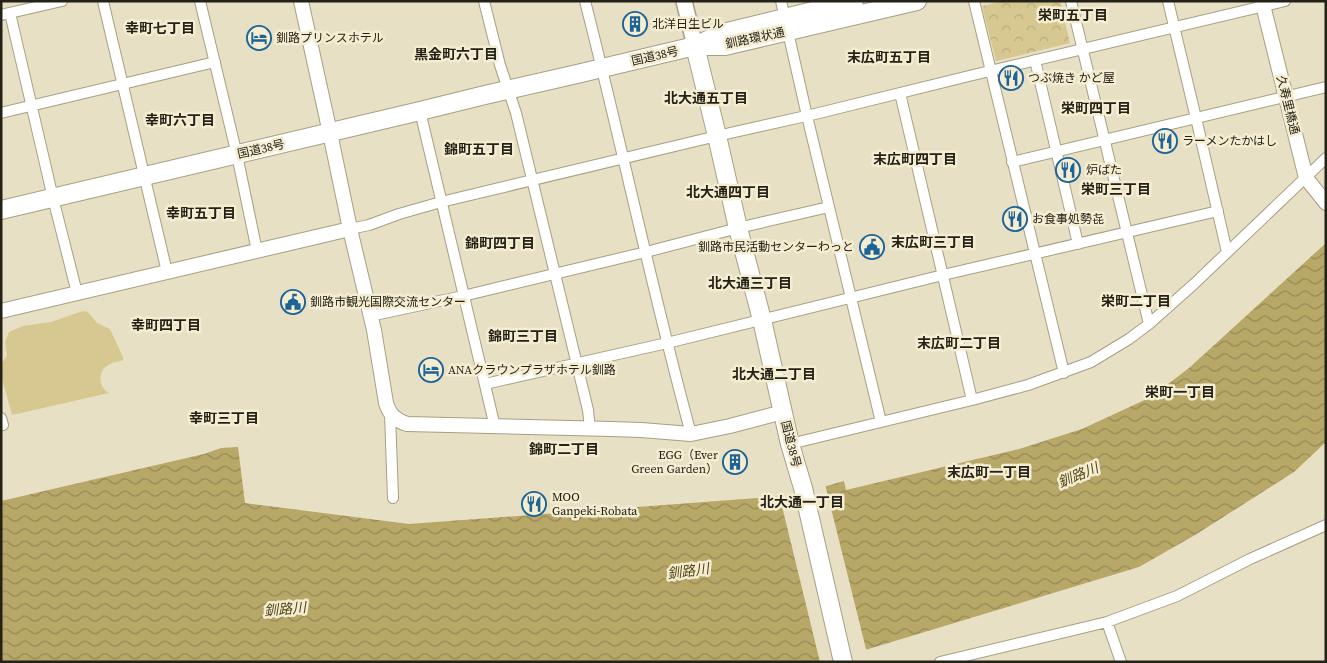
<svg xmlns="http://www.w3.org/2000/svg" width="1327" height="663" font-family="'Source Serif 4','Noto Sans JP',serif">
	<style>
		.grass { fill: #d6c890 }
		.park { fill: url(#park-crowns) }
		.water { fill: url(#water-waves) }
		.pier { fill: #e7e0c4 }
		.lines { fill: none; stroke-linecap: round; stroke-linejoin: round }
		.street-casing { stroke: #a69f84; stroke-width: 12 }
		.secondary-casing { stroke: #a69f84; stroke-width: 16 }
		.primary-casing { stroke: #a69f84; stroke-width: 18 }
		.highway-casing { stroke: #a69f84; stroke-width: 20 }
		.street { stroke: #fff; stroke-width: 10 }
		.secondary { stroke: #fff; stroke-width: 14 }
		.primary { stroke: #fff; stroke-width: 15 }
		.highway { stroke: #fff; stroke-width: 18 }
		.labels { text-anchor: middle; stroke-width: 5; stroke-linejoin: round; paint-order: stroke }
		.poi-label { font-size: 12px; fill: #242117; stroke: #f4edd1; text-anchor: start }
		.street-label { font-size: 12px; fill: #242117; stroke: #f4edd1 }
		.neighbourhood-label { font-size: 14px; font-weight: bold; fill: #242117; stroke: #f4edd1 }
		.water-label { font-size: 14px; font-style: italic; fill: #534715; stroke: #f4edd1 }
	</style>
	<defs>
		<pattern id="park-crowns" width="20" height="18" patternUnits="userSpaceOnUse" patternTransform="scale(1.25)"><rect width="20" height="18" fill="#d6c890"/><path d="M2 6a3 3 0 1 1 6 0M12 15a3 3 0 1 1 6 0" fill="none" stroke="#b8ac7b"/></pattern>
		<pattern id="water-waves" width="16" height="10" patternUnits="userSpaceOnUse" patternTransform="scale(1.25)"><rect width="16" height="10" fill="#b8a868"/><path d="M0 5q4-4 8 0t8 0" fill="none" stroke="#958855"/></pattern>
	</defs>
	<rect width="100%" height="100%" fill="#e7e0c4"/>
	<path class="grass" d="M 83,311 L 88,312 L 97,323 L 110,329 L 123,357 L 123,360 C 118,362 112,362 107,366 C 97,372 99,388 109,393 L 12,415 L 1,375 L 1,364 L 7,356 L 5,342 L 9,332 L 23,326 L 51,322 Z"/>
	<path class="park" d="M 1003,1 L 1060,1 L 1070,43 L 996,61 L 982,6 Z"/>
	<path class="water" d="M 1326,243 L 1326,442 L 1294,472 L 1195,535 L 1139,567 L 852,654 L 823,662 L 1,662 L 1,501 L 204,454 L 221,448 L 238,447 L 245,503 L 409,524 L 772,497 L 809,491 L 844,481 L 846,490 L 1019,449 L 1082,429 L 1151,397 L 1189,368 Z"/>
	<path class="pier" d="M 825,484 L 867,653 L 833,662 L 820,662 L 779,494 Z"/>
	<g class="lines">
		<defs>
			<path id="street" d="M 103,1 L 167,272
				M 200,1 L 237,155 L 257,251
				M 484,1 L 500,65 L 516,113 L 588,410 L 590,428
				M 585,1 C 622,145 652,291 691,434
				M 781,1 L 807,116 L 881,422
				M 974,1 L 1064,373
				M 1071,1 L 1149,324
				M 1168,1 L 1196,118 L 1227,252
				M 10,13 L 53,198 L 77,293
				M 1,15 L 62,1
				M 1035,60 L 1078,244
				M 900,93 L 972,400
				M 420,111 L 495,427
				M 1,113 L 215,62
				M 1012,162 L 1326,87
				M 350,229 L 369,225 L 399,214 L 441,202 L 717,136 L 815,114 L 969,76 L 1285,1
				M 370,316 L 463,296 L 646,252 L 738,228 L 829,207
				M 485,384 L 667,343 L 943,275 L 1218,211
				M 390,414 L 393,498
				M 1,418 L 3,425
				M 790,444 L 972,400 L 1028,385 L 1091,362 L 1129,339 L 1149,324 L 1194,284 L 1326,158
				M 1107,622 L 1121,662
				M 940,662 L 1107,622 L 1177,596 L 1250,559 L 1326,525"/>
			<path id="secondary" d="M 301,1 L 330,133 L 350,229 L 374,330 L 386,403 C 390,415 395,420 407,424 L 611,429 L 641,430 L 691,434 L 730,426 L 783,412
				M 1262,1 L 1306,178 L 1326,203
				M 1,311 L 350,229"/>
			<path id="primary" d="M 684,1 L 695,46"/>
			<path id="highway" d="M 695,46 L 717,136 L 738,228 L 762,320 L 790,444 L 803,488 L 843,662
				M 701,46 L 725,46 L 917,1
				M 1,210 L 420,111 L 485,95 L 577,74 L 695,46 L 723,33 L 854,1"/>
		</defs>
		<use href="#street" class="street-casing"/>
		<use href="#secondary" class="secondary-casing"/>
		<use href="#primary" class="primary-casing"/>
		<use href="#highway" class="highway-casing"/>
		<use href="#street" class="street"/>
		<use href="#secondary" class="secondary"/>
		<use href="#primary" class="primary"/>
		<use href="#highway" class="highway"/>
	</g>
	<defs>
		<symbol id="building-ring" viewBox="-11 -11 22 22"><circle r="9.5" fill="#f4edd1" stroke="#1c6397" stroke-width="1.5"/><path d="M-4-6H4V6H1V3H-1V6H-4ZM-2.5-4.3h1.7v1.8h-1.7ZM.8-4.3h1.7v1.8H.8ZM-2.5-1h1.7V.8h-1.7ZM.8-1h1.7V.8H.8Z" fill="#1c6397"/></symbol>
		<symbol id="hotel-ring" viewBox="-11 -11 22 22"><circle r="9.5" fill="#f4edd1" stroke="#1c6397" stroke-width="1.5"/><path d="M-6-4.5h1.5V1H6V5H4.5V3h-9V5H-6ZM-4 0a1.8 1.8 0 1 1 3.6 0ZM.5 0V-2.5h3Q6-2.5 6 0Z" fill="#1c6397"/></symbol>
		<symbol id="restaurant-ring" viewBox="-11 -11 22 22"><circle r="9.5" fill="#f4edd1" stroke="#1c6397" stroke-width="1.5"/><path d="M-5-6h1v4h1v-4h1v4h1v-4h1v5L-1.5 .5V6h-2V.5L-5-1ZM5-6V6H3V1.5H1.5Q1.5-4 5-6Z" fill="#1c6397"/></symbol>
		<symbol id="civic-ring" viewBox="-11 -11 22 22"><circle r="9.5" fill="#f4edd1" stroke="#1c6397" stroke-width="1.5"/><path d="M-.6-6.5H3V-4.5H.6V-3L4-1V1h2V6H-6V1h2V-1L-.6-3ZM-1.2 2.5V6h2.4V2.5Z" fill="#1c6397"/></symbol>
	</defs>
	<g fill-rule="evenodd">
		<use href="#building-ring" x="621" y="10" width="28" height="28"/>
		<use href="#hotel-ring" x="245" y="24" width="28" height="28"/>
		<use href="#restaurant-ring" x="997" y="64" width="28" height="28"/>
		<use href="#restaurant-ring" x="1151" y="127" width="28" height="28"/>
		<use href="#restaurant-ring" x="1054" y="156" width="28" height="28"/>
		<use href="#restaurant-ring" x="1001" y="205" width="28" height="28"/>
		<use href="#civic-ring" x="858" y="233" width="28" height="28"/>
		<use href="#civic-ring" x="279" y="288" width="28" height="28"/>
		<use href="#hotel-ring" x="417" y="356" width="28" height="28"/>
		<use href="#building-ring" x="721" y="448" width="28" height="28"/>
		<use href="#restaurant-ring" x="520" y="490" width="28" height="28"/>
	</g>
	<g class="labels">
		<g class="poi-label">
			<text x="652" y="28">北洋日生ビル</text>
			<text x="276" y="42">釧路プリンスホテル</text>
			<text x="1028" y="82">つぶ焼き かど屋</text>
			<text x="1182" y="145">ラーメンたかはし</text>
			<text x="1086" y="174">炉ばた</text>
			<text x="1032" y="223">お食事処勢㐂</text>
			<text x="854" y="251" text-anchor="end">釧路市民活動センターわっと</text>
			<text x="310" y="306">釧路市観光国際交流センター</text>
			<text x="448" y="374">ANAクラウンプラザホテル釧路</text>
			<text x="718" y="459" text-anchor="end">EGG（Ever<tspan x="718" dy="14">Green Garden）</tspan></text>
			<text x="552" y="501">MOO<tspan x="552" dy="14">Ganpeki-Robata</tspan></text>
		</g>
		<g class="street-label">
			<text transform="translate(755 38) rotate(-12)" y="4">釧路環状通</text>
			<text transform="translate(655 56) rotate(-13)" y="4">国道38号</text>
			<text transform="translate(1288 105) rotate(76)" y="4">久寿里橋通</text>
			<text transform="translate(261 149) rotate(-13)" y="4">国道38号</text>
			<text transform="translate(791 444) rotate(76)" y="4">国道38号</text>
		</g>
		<g class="neighbourhood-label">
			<text x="1073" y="20">栄町五丁目</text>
			<text x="160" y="33">幸町七丁目</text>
			<text x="456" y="59">黒金町六丁目</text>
			<text x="889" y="62">末広町五丁目</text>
			<text x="706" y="103">北大通五丁目</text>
			<text x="1096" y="113">栄町四丁目</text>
			<text x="180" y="125">幸町六丁目</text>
			<text x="479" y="154">錦町五丁目</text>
			<text x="915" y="164">末広町四丁目</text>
			<text x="1116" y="194">栄町三丁目</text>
			<text x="728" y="197">北大通四丁目</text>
			<text x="201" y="218">幸町五丁目</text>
			<text x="933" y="247">末広町三丁目</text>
			<text x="500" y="248">錦町四丁目</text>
			<text x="750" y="288">北大通三丁目</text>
			<text x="1136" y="306">栄町二丁目</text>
			<text x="166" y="330">幸町四丁目</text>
			<text x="523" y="341">錦町三丁目</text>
			<text x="959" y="348">末広町二丁目</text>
			<text x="774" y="379">北大通二丁目</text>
			<text x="1180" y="397">栄町一丁目</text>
			<text x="224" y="423">幸町三丁目</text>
			<text x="564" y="454">錦町二丁目</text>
			<text x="989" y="477">末広町一丁目</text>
			<text x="802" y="507">北大通一丁目</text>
		</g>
		<g class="water-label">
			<text transform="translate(1078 475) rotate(-23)" y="5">釧路川</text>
			<text transform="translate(688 571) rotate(-8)" y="5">釧路川</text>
			<text transform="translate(285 609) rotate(-5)" y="5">釧路川</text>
		</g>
	</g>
	<rect width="1327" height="663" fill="none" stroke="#242117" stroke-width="5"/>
</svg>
